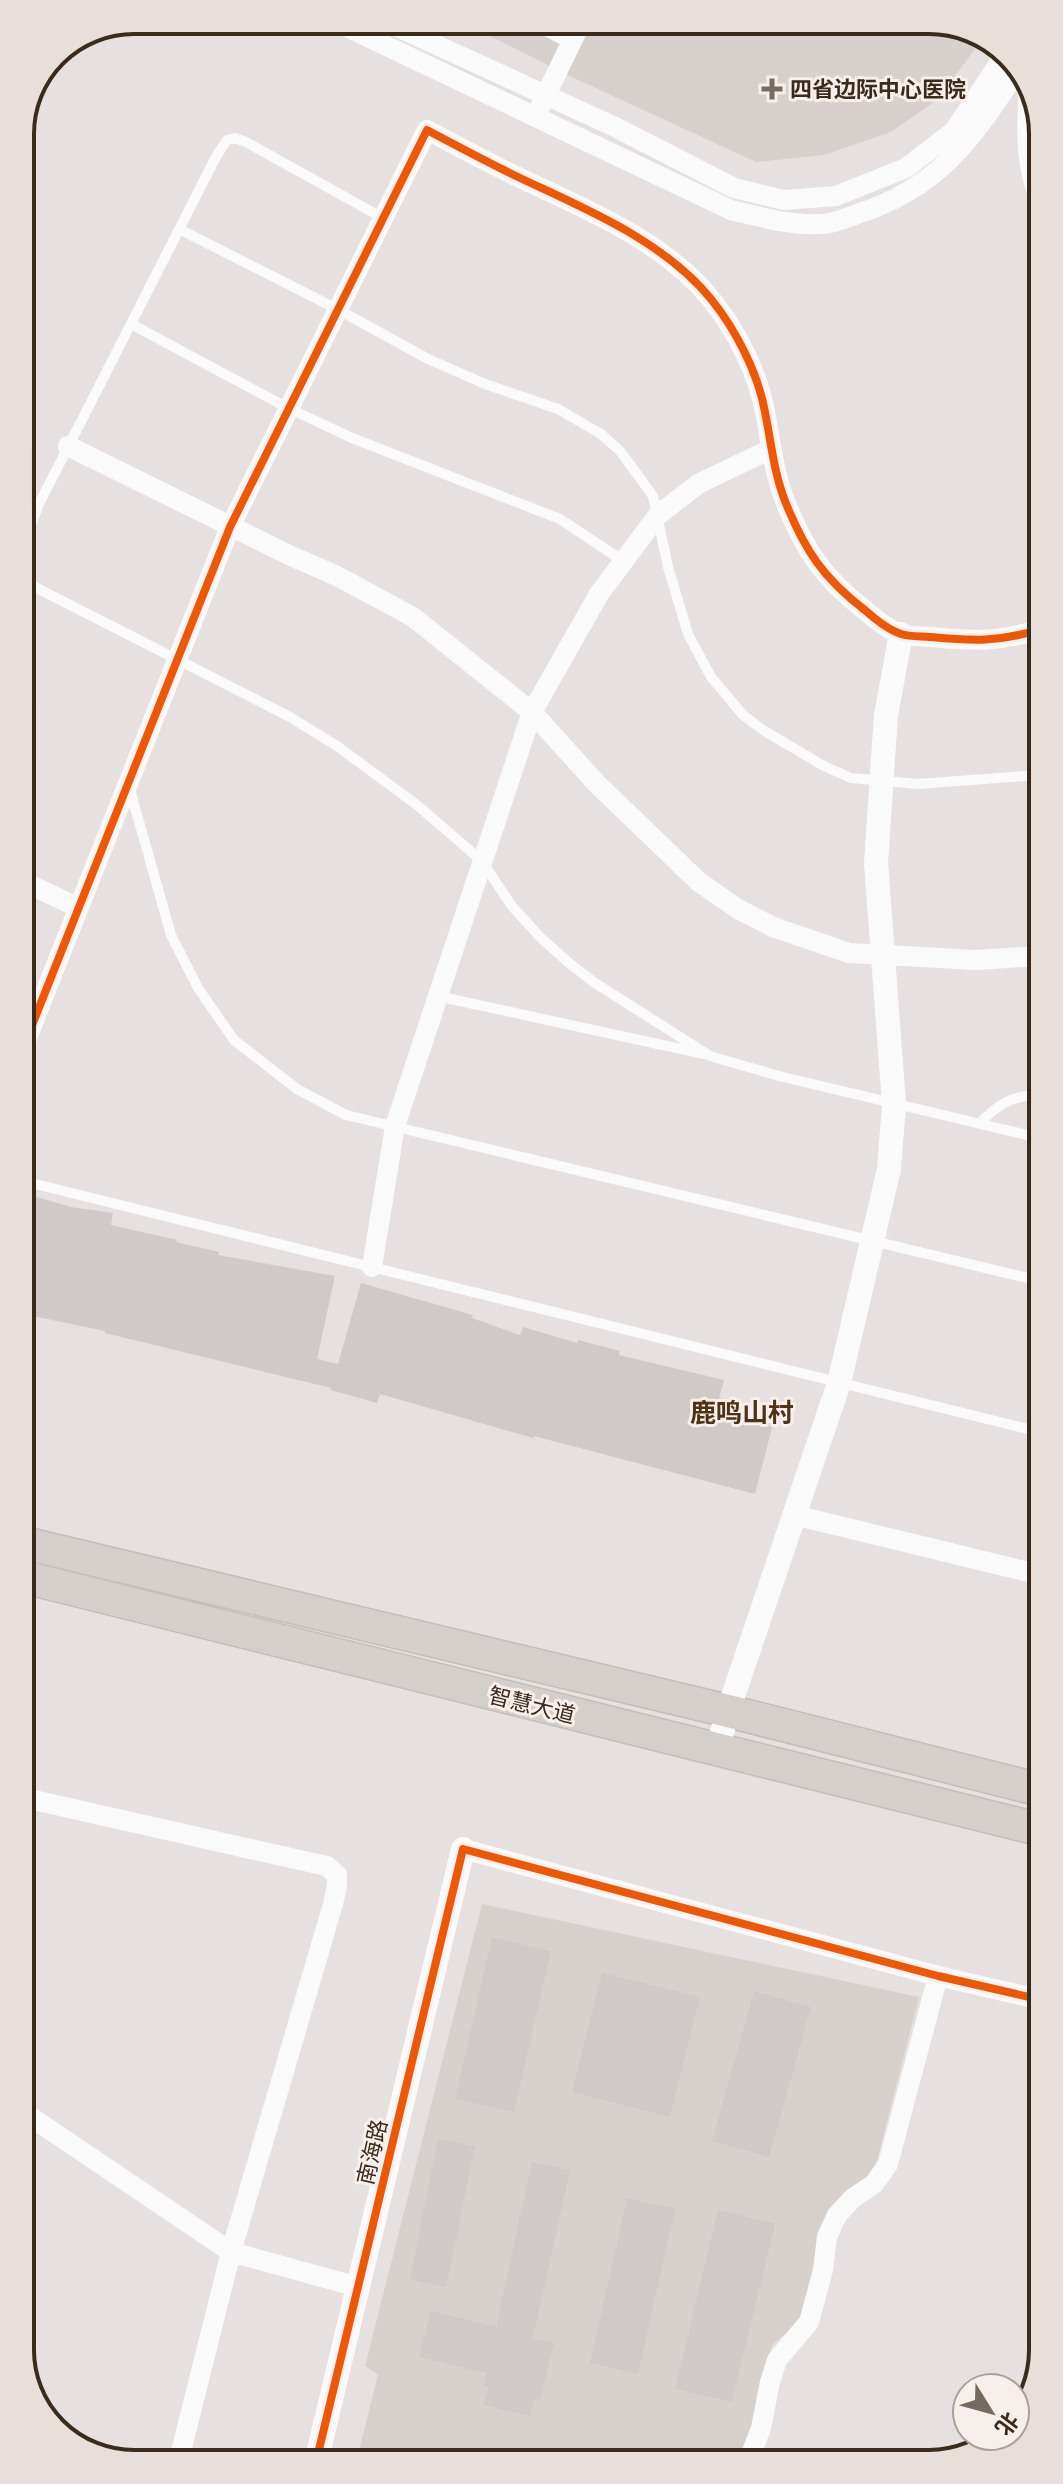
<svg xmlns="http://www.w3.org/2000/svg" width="1063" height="2484" font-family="Barlow,'Noto Sans SC',sans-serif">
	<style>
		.built { fill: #d8d0cd }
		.building { fill: #cfcac8 }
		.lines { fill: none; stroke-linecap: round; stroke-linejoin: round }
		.primary-casing { stroke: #c4beba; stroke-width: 35 }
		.service { stroke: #fbfafa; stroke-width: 10 }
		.minor { stroke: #fbfafa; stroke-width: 20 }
		.tertiary { stroke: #fbfafa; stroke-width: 24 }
		.primary { stroke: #d4cfcb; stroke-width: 32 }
		.cycleway-casing { stroke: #f7efec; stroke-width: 13 }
		.cycleway { stroke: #e8590c; stroke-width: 8 }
		.poi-dot { fill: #766b61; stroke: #f7efec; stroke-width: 3 }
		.labels { text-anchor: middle; stroke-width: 6; stroke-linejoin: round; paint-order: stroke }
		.poi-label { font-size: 22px; font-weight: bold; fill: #3a2b1d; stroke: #f7efec; text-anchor: start }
		.street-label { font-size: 22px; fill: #3a2b1d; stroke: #f7efec }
		.quarter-label { font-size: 26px; font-weight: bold; fill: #4d3318; stroke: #f7efec }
		.rim { fill: none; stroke: #3a2b1d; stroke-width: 4 }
	</style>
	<rect width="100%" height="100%" fill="#e6e1e0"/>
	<path class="built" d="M 458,20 L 937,20 L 983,38 L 938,99 L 891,132 L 824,155 L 756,162 L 574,78 Z
		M 482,1904 L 919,1997 L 874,2173 L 834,2205 L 802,2320 L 772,2345 L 745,2459 L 342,2462 L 357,2459 L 378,2374 L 365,2366 Z"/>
	<path class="building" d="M 33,1196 L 71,1207 L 113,1213 L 111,1225 L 177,1240 L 176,1242 L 219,1252 L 218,1255 L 335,1276 L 317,1359 L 338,1364 L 361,1283 L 473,1315 L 472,1318 L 520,1335 L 523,1327 L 577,1343 L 578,1340 L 620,1351 L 619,1355 L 724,1380 L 719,1398 L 776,1412 L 755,1494 L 534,1436 L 533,1438 L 380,1394 L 377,1403 L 331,1390 L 331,1388 L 105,1333 L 105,1331 L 23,1314 L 23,1237 Z
		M 492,1937 L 551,1951 L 514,2112 L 455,2099 Z
		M 602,1973 L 700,1997 L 670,2117 L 572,2092 Z
		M 754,1991 L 811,2007 L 769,2157 L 712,2141 Z
		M 438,2139 L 475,2146 L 446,2287 L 410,2280 Z
		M 532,2162 L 570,2170 L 533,2338 L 554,2343 L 540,2400 L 535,2398 L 530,2416 L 484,2405 L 489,2387 L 484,2386 L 487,2373 L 419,2357 L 431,2311 L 496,2327 Z
		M 627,2198 L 675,2209 L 638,2374 L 590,2363 Z
		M 718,2210 L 775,2224 L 732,2402 L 675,2389 Z"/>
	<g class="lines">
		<defs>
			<path id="primary" d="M 24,1543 L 728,1711 L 1041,1790
				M 24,1577 L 1042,1830"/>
		</defs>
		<use href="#primary" class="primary-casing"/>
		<path class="service" d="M 179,229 L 337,309 L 428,359 L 485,384 L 558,409 L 601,434 L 620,451 L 653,496 L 668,567 L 688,634 L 711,677 L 743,715 L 763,730 L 824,766 L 851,778 L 918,784 L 1039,775
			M 131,324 L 288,408 L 352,438 L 560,519 L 623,561
			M 21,550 L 39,504 L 217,155 L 227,140 L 235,138 L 246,142 L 383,218
			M 21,580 L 290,717 L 337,746 L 417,805 L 482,861 L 511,905 L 541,938 L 569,963 L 595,983 L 710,1056 L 779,1076 L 1040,1138
			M 22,667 L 30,675
			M 129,786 L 171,935 L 198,988 L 234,1040 L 297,1089 L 346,1115 L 1040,1281
			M 437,996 L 704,1054
			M 980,1123 C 998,1104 1013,1095 1040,1095
			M 23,1181 L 1040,1432"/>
		<path class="minor" d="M 332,20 L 731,210 C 761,217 790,226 821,224 C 833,224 846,218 857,214 C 940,188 972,138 1018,70
			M 382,20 L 615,127 L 734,188 L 784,200 L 836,196 L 906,168 L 954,131 L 1006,53
			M 535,20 L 568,37 L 576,33 L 583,20
			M 1029,86 C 1027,121 1024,158 1037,191
			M 541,105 L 576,33
			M 68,446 L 289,555 L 337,576 L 413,617 L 532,712 L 597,784 L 699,882 L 738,909 L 773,927 L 849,953 L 976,960 L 1039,956
			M 22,881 L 77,907
			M 23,1048 L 230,527 L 427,130 C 457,146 487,162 518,177 C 585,209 663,240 711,299 C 736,330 758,373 765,412 C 771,442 774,473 785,501 C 805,551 823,578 866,611 C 875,619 889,630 901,634 C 910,637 922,636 931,637 C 973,641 998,642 1038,630
			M 372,1267 L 395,1126 L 532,712 L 599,594 L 658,515 L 698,484 L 771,449
			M 794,1515 L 1041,1575
			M 25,1798 L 313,1863 L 327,1866 L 337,1875 L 337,1886 L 333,1904 L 231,2252 L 178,2463
			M 463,1849 L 938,1976 L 1042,2000
			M 25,2113 L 231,2252 L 358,2287
			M 751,2454 L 761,2428 L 770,2382 L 777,2360 L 809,2322 L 823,2270 L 827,2237 L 837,2215 L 853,2198 L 874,2184 L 888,2164 L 938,1976"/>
		<path class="tertiary" d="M 717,1750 L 728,1711 L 839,1383 L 889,1169 L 894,1104 L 876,863 L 886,715 L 901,634
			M 316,2462 L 463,1849"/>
		<use href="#primary" class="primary"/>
		<defs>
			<path id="cycleway" d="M 23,1048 L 230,527 L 427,130 C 457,146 487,162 518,177 C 585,209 663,240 711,299 C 736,330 758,373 765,412 C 771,442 774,473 785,501 C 805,551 823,578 866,611 C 875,619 889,630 901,634 C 910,637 922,636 931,637 C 973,641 998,642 1038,630
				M 316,2462 L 463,1849 L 938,1976 L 1042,2000"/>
		</defs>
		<use href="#cycleway" class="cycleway-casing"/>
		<use href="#cycleway" class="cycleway"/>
	</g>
	<path class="poi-dot" d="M768 77h8v8h8v8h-8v8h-8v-8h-8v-8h8z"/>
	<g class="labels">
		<g class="poi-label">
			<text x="790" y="97">四省边际中心医院</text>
		</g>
		<g class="street-label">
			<text transform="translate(532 1705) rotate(14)" y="8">智慧大道</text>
			<text transform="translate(372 2152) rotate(-77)" y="8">南海路</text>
		</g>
		<g class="quarter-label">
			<text x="742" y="1422">鹿鸣山村</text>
		</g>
	</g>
	<path d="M0 0H1063V2484H0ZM134 34H929A100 100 0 0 1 1029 134V2350A100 100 0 0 1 929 2450H134A100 100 0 0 1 34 2350V134A100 100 0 0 1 134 34Z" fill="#e8dfdb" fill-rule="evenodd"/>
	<path class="rim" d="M134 34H929A100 100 0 0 1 1029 134V2350A100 100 0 0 1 929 2450H134A100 100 0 0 1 34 2350V134A100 100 0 0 1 134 34Z"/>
	<g transform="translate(991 2412) rotate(127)"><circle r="38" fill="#f7efec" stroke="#aba199" stroke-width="2"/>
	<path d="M0-6L14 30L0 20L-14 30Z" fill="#766b61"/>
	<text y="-12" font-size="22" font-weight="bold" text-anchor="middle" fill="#3a2b1d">北</text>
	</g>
</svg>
